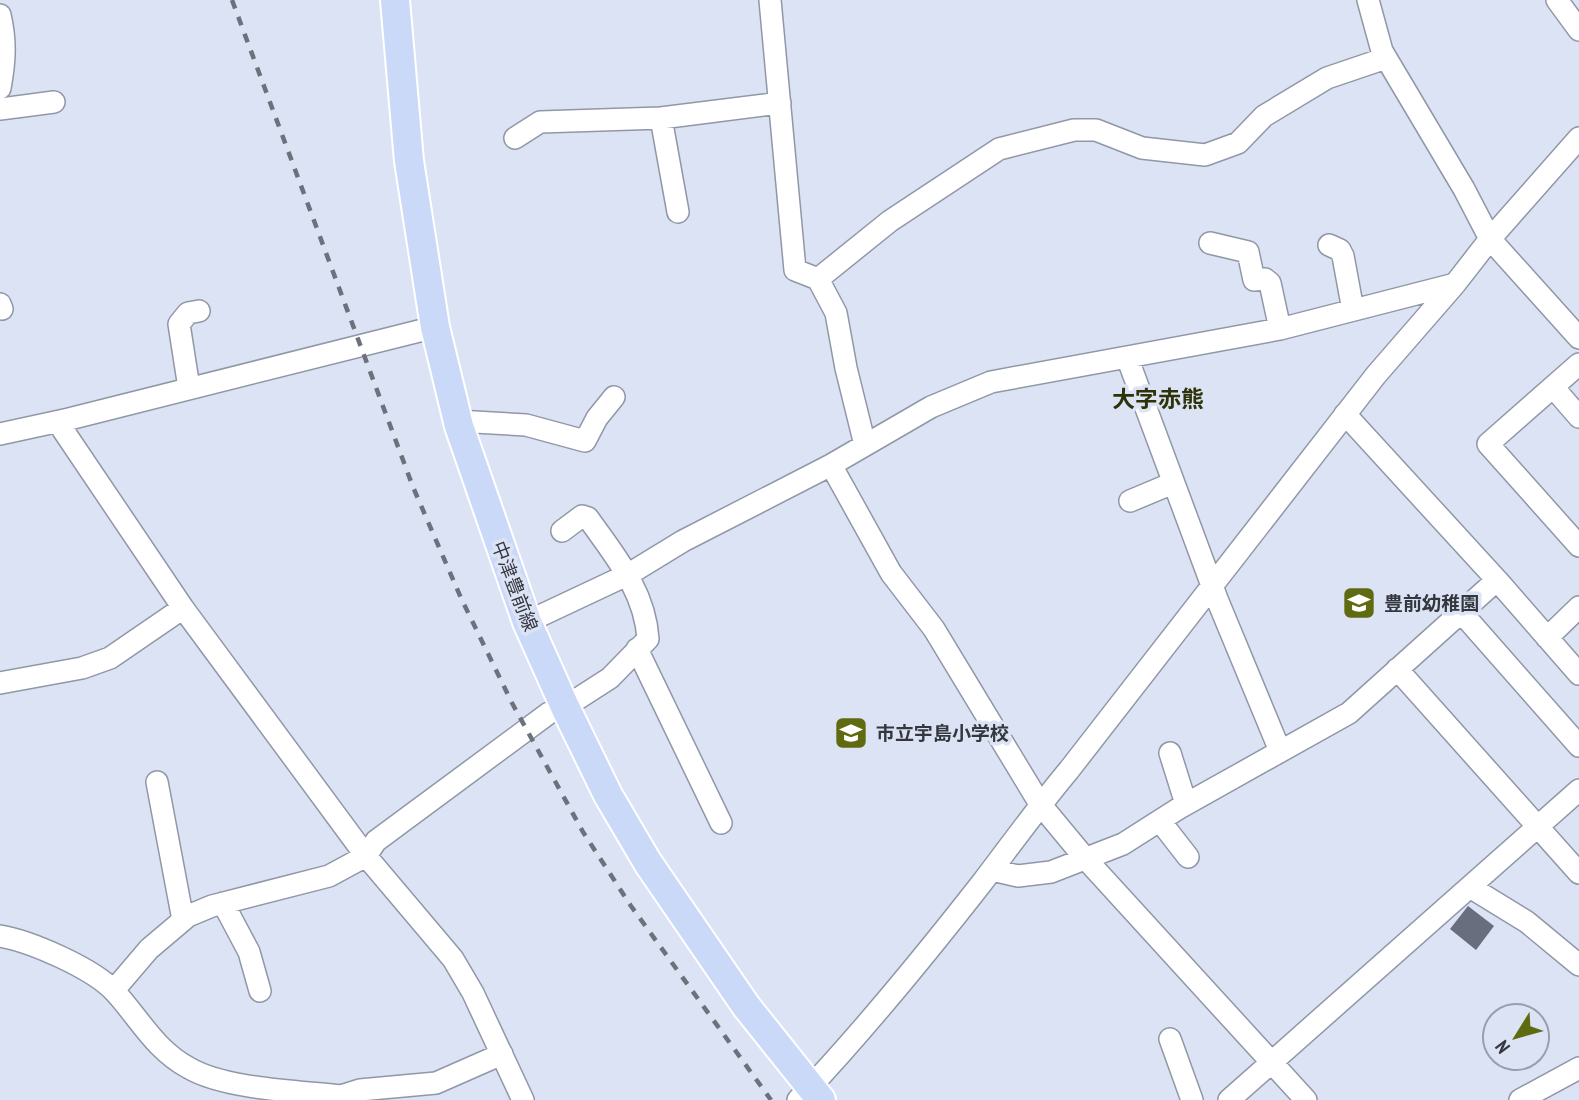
<svg xmlns="http://www.w3.org/2000/svg" width="1579" height="1100" font-family="'PT Sans Narrow','Noto Sans JP',sans-serif">
	<style>
		.building { fill: #686e7e }
		.lines { fill: none; stroke-linecap: round; stroke-linejoin: round }
		.minor-casing { stroke: #9097a7; stroke-width: 24 }
		.major-casing { stroke: #fff; stroke-width: 32 }
		.minor { stroke: #fff; stroke-width: 21 }
		.major { stroke: #cbd9f9; stroke-width: 28 }
		.rail { stroke: #6d717c; stroke-width: 4.5; stroke-dasharray: 9 9; stroke-linecap: butt }
		.labels { text-anchor: middle; stroke-width: 7; stroke-linejoin: round; paint-order: stroke }
		.street-label { font-size: 19px; fill: #34373e; stroke: #dce3f5 }
		.poi-label { font-size: 19px; font-weight: bold; fill: #34373e; stroke: #dce3f5; text-anchor: start }
		.quarter-label { font-size: 23px; font-weight: bold; fill: #2d3209; stroke: #dce3f5 }
	</style>
	<rect width="100%" height="100%" fill="#dce3f5"/>
	<path class="building" d="M 1468,906 L 1494,926 L 1476,950 L 1450,929 Z"/>
	<g class="lines">
		<defs>
			<path id="minor" d="M 770,0 L 795,270 L 818,279 L 836,313 L 846,368 L 865,445
				M 1368,0 L 1382,51 L 1464,189 L 1490,239 L 1579,338
				M 1557,0 L 1579,30
				M 0,15 C 6,41 5,61 0,88
				M 0,109 L 54,102
				M 515,138 L 540,122 L 661,118
				M 678,212 L 661,118 L 780,103
				M 1210,243 L 1248,252 L 1254,280 L 1265,279 L 1270,283 L 1280,329
				M 1329,245 L 1340,250 L 1343,256 L 1353,310
				M 818,279 L 890,221 L 999,149 L 1074,130 L 1096,130 L 1142,148 L 1205,155 L 1238,143 L 1264,116 L 1327,78 L 1386,58
				M 0,304 L 2,309
				M 1127,357 L 1217,599 L 1280,751
				M 1579,364 L 1488,444 L 1579,546
				M 1553,387 L 1579,417
				M 189,388 L 179,324 L 188,313 L 199,311
				M 1345,414 L 1497,580 L 1579,674
				M 69,419 L 63,430 L 183,608 L 366,856 L 453,959 L 473,993 L 523,1100
				M 457,421 L 526,425 L 585,441 L 597,418 L 614,397
				M 0,434 L 69,419 L 435,327
				M 831,465 L 891,573 L 934,629 L 1040,804 L 1084,857 L 1306,1100
				M 1130,501 L 1173,483
				M 1461,612 L 1579,746
				M 527,622 L 629,574 L 683,541 L 831,465 L 931,407 L 991,382 L 1280,329 L 1455,284
				M 1547,638 L 1579,607
				M 637,649 L 721,823
				M 1397,669 L 1579,873
				M 0,683 L 82,668 L 110,658 L 183,608
				M 1170,753 L 1186,804
				M 157,782 L 183,920
				M 1160,821 L 1188,857
				M 992,870 L 1018,876 L 1051,872 L 1123,844 L 1181,807 L 1349,713 L 1497,580
				M 1470,887 L 1527,922 L 1579,965
				M 223,903 L 249,952 L 260,991
				M 0,936 C 31,941 94,969 115,992 C 139,1018 155,1050 189,1068 C 225,1089 297,1091 341,1096 L 360,1090 L 436,1083 L 502,1054
				M 114,990 L 149,949 L 188,916 L 212,906 L 329,876 L 366,856 L 376,841 L 549,713 L 565,707 L 610,678 L 648,639 C 645,591 615,556 588,518 L 582,516 L 562,531
				M 1170,1039 L 1192,1100
				M 798,1100 C 863,1032 923,958 981,884 C 1010,846 1038,807 1069,770 L 1376,375 L 1455,284 L 1490,239 L 1579,138
				M 1229,1100 L 1579,790
				M 1520,1100 L 1579,1068"/>
			<path id="major" d="M 395,0 L 409,161 L 435,327 L 459,426 L 527,622 L 565,707 L 608,795 L 648,863 L 746,1006 L 821,1100"/>
		</defs>
		<use href="#minor" class="minor-casing"/>
		<use href="#major" class="major-casing"/>
		<use href="#minor" class="minor"/>
		<use href="#major" class="major"/>
		<path class="rail" d="M 232,0 L 413,487 L 461,598 L 512,703 L 583,832 L 631,906 L 771,1100"/>
	</g>
	<defs>
		<symbol id="school-square" viewBox="-11 -11 22 22"><rect x="-9" y="-9" width="18" height="18" rx="4" fill="#606a10" stroke="#dce3f5"/><path d="M0-5L7-2L0 1L-7-2ZM-4 1L0 2.5L4 1V4Q0 6-4 4Z" fill="#fff"/></symbol>
	</defs>
	<g fill-rule="evenodd">
		<use href="#school-square" x="1340" y="584" width="38" height="38"/>
		<use href="#school-square" x="832" y="714" width="38" height="38"/>
	</g>
	<g class="labels">
		<g class="street-label">
			<text transform="translate(515 586) rotate(69)" y="7">中津豊前線</text>
		</g>
		<g class="poi-label">
			<text x="1384" y="610">豊前幼稚園</text>
			<text x="876" y="740">市立宇島小学校</text>
		</g>
		<g class="quarter-label">
			<text x="1158" y="407">大字赤熊</text>
		</g>
	</g>
	<g transform="translate(1516 1037) rotate(233)"><circle r="33" fill="#dce3f5" stroke="#999eac" stroke-width="2"/>
	<path d="M0-5L12 26L0 18L-12 26Z" fill="#606a10"/>
	<text y="-10" font-size="19" font-weight="bold" text-anchor="middle" fill="#34373e">N</text>
	</g>
</svg>
